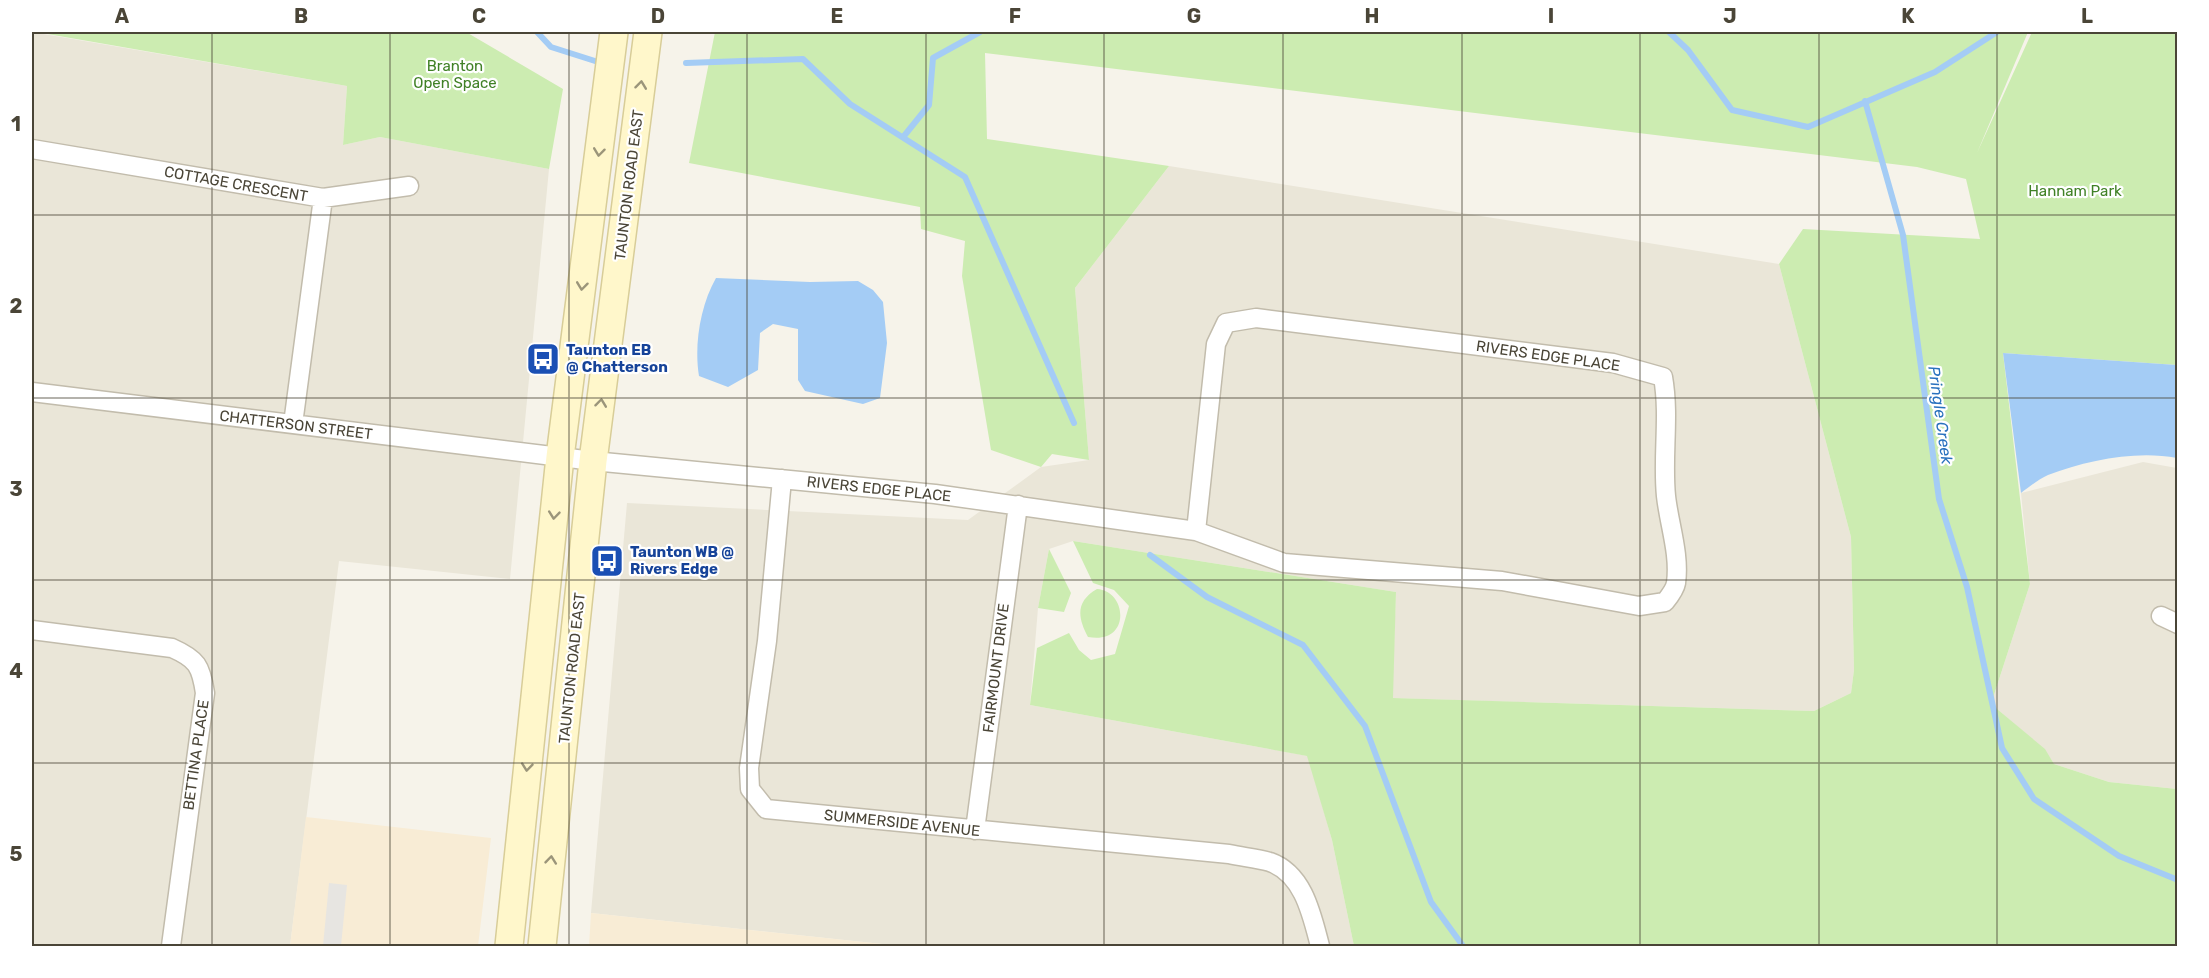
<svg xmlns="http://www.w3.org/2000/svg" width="2209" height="978" font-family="Rubik,sans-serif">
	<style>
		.residential { fill: #eae6d8 }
		.commercial { fill: #f8ecd5 }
		.green { fill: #ccecb1 }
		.parking { fill: #e7e5e1 }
		.water { fill: #a4ccf5 }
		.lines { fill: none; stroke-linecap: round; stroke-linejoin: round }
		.stream { stroke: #a4ccf5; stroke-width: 6 }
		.street-casing { stroke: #c2bcac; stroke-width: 21 }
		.secondary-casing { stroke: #d8cd98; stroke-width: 30 }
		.street { stroke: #fff; stroke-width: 18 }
		.secondary { stroke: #fff7cb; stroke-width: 27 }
		.oneway { stroke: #9b957a }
		.grid { fill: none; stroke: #4a4537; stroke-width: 1.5; stroke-opacity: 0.55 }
		.labels { text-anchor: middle; stroke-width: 4.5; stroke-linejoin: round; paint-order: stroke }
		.park-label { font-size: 15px; fill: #408126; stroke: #fff }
		.street-label { font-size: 15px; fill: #4a4537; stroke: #fff }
		.transit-label { font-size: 15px; font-weight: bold; fill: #164399; stroke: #fff; text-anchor: start }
		.water-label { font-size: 16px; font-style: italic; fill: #2971be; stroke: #fff }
		.neatline { fill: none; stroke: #4a4537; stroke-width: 2 }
		.grid-label { font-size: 20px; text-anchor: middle; font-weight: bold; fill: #4a4537 }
	</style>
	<rect width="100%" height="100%" fill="#f6f3ea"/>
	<path class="residential" d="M 32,32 L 347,86 L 343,145 L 380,137 L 549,169 L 510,579 L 339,561 L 290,946 L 32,946 Z
		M 1169,166 L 1779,264 L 1851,537 L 1854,670 L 1851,693 L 1814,711 L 1392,698 L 1396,592 L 1073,541 L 1049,549 L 1038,608 L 1030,705 L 1308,756 L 1332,840 L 1354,946 L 901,946 L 591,913 L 627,503 L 968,520 L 1041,467 L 1089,460 L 1075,288 Z
		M 2143,462 L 2177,468 L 2177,789 L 2109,782 L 2054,764 L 2044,749 L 1991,704 L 2030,584 L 2021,493 Z"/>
	<path class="commercial" d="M 306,817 L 491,838 L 478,946 L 290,946 Z
		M 591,913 L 901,946 L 589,946 Z"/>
	<path class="green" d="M 36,32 L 466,32 L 563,89 L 549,169 L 380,137 L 343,145 L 347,86 Z
		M 715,32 L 2028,32 L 1977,153 L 2032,32 L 2177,32 L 2177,365 L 2003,353 L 2030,584 L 1991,704 L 2045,749 L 2054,764 L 2109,782 L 2177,789 L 2177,946 L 1354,946 L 1332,840 L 1307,756 L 1030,705 L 1037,648 L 1069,633 L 1079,650 L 1091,660 L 1115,654 L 1129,606 L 1114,590 L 1093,583 L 1073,541 L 1396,592 L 1393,698 L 1814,711 L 1851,693 L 1854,670 L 1851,537 L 1779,264 L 1803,229 L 1980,239 L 1966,179 L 1917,167 L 985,53 L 987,139 L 1169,166 L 1075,288 L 1089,460 L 1052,454 L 1041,467 L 991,450 L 962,276 L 965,241 L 921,229 L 920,207 L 689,163 Z
		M 1049,549 L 1071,593 L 1064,612 L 1038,608 Z
		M 1097,589 C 1128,591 1131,645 1088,637 C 1077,617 1076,601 1097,589 Z"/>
	<path class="parking" d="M 329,883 L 347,885 L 341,946 L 323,946 Z"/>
	<path class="water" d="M 716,278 L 810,282 L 858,281 L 873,290 L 883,302 L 887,343 L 880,398 L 863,404 L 805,391 L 798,380 L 798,329 L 773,324 L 760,333 L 758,370 L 728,387 L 699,376 C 694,346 700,306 716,278 Z
		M 2003,353 L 2177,365 L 2177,458 C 2137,450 2087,460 2048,475 C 2039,479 2029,487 2021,493 Z"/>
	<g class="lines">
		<path class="stream" d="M 537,32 L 551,47 L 595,61
			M 1669,32 L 1688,50 L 1732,110 L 1808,127 L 1935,72 L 1997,32
			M 686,63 L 803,59 L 850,104 L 965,177 L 1074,423
			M 1865,101 L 1903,235 L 1939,499 L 1967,587 L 2002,748 L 2034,799 L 2119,856 L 2178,880
			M 904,136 L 929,105 L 933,58 L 980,32
			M 1150,555 L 1207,597 L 1303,645 L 1365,726 L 1431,902 L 1463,946"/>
		<defs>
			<path id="street" d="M 32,149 L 323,198 L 409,186
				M 32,392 L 593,461 L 935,494 L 1196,531 L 1284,563 L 1502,581 L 1639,606 L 1665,602 C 1669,597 1675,589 1676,583 C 1680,554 1669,524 1666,496 C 1662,456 1670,417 1663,377 L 1613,363 L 1256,318 L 1226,323 L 1216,344 L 1196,531
				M 293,424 L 323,198
				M 782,479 L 767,641 L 749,768 L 750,789 L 766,809 L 1229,854 C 1242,857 1257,858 1270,862 C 1304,874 1312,916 1320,946
				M 2161,616 L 2178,624
				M 32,630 L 172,648 C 197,659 201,666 205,693 L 171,946
				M 975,830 L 1018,505"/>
			<path id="secondary" d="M 509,946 L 560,457 L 614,32
				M 542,946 L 593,461 L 648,32"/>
		</defs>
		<use href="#street" class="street-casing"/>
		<use href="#secondary" class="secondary-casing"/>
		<use href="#street" class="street"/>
		<use href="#secondary" class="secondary"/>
	</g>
	<defs><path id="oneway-chevron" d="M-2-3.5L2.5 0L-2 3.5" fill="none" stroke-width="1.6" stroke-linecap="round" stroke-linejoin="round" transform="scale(1.5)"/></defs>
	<g class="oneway">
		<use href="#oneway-chevron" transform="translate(641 85) rotate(-83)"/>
		<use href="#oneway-chevron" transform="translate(599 152) rotate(97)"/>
		<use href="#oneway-chevron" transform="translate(582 286) rotate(97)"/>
		<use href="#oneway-chevron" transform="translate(601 403) rotate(-83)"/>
		<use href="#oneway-chevron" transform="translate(554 515) rotate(96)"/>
		<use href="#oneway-chevron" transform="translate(527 767) rotate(96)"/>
		<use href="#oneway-chevron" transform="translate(551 860) rotate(-84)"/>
	</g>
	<path class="grid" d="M 212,32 L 212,946M 390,32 L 390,946M 569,32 L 569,946M 747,32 L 747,946M 926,32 L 926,946M 1104,32 L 1104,946M 1283,32 L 1283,946M 1462,32 L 1462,946M 1640,32 L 1640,946M 1819,32 L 1819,946M 1997,32 L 1997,946M 32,215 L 2178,215M 32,398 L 2178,398M 32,580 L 2178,580M 32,763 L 2178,763"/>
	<defs>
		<symbol id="bus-square" viewBox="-11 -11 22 22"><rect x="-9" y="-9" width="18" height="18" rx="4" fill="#1a4fb4" stroke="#fff"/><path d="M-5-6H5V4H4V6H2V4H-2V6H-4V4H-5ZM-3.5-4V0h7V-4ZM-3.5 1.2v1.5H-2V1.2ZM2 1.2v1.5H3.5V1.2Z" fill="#fff"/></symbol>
	</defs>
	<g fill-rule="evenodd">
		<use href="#bus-square" x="524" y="340" width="38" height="38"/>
		<use href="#bus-square" x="588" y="542" width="38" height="38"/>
	</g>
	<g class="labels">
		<g class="park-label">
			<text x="455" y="71">Branton<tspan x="455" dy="17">Open Space</tspan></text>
			<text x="2075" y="196">Hannam Park</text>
		</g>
		<g class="street-label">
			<text transform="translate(236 184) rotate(10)" y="5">COTTAGE CRESCENT</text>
			<text transform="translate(629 185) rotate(-83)" y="5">TAUNTON ROAD EAST</text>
			<text transform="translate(1548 356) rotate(8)" y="5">RIVERS EDGE PLACE</text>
			<text transform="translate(296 425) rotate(7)" y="5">CHATTERSON STREET</text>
			<text transform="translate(879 489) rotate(6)" y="5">RIVERS EDGE PLACE</text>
			<text transform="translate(572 668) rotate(-84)" y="5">TAUNTON ROAD EAST</text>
			<text transform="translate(996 668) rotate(-83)" y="5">FAIRMOUNT DRIVE</text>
			<text transform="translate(196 755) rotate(-82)" y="5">BETTINA PLACE</text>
			<text transform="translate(902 823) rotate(6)" y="5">SUMMERSIDE AVENUE</text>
		</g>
		<g class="transit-label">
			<text x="566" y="355">Taunton EB<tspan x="566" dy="17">@ Chatterson</tspan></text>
			<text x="630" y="557">Taunton WB @<tspan x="630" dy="17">Rivers Edge</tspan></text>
		</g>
		<g class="water-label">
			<text transform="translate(1941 415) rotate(82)" y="6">Pringle Creek</text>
		</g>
	</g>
	<rect width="2209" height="978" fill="none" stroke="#ffffff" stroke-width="66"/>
	<rect x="33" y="33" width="2143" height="912" class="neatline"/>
	<g class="grid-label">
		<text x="122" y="23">A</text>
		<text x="301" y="23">B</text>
		<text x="479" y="23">C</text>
		<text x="658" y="23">D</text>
		<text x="837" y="23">E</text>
		<text x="1015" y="23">F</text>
		<text x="1194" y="23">G</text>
		<text x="1372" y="23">H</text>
		<text x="1551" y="23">I</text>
		<text x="1730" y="23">J</text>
		<text x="1908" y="23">K</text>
		<text x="2087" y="23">L</text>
		<text x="16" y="131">1</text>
		<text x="16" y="313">2</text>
		<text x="16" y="496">3</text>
		<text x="16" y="678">4</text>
		<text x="16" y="861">5</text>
	</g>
</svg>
